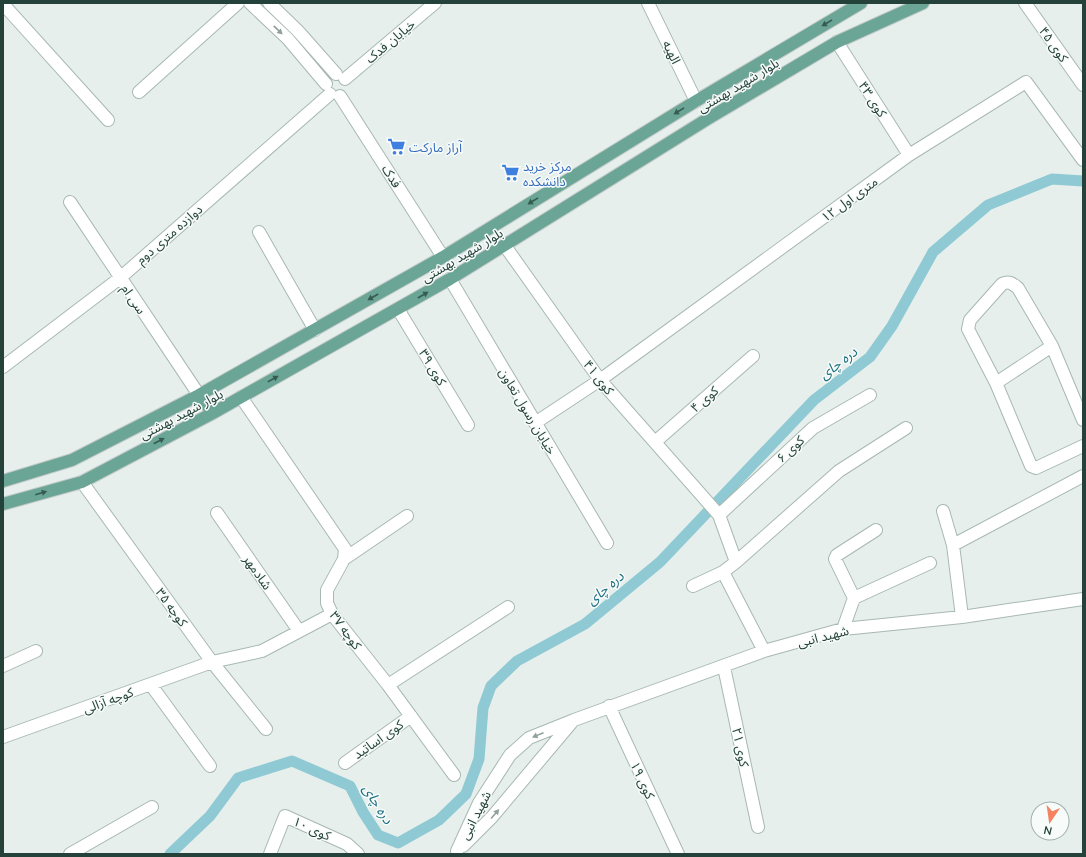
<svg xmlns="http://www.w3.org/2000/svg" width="1086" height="857" font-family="'Nunito Sans','Noto Sans Arabic',sans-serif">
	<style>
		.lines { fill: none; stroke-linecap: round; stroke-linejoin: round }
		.canal { stroke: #8ec9d4; stroke-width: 11 }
		.minor-casing { stroke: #a8b8b2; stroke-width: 14 }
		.major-casing { stroke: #c2cac8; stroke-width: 14 }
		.minor { stroke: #fff; stroke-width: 12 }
		.major { stroke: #6aa596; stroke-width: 12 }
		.oneway { fill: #365b51 }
		.oneway2 { fill: #92a09c }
		.labels { text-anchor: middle; stroke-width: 3; stroke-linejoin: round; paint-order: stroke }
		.street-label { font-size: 13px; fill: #24423a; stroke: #f7fbf9 }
		.shop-label { font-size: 13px; fill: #366cbe; stroke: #f7fbf9; text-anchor: start }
		.water-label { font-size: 14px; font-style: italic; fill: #1c6f80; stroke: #f7fbf9 }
	</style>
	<rect width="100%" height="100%" fill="#e6efeb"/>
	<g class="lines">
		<path class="canal" d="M 170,854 L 210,816 L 238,778 L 292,761 L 350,786 L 363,812 L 378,835 L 398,843 L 439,820 L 466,794 L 479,759 L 483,708 L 491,686 L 517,661 L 585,624 L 660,562 L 814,400 L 870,357 L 892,326 L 933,252 L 988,205 L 1052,179 L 1083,181"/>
		<defs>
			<path id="minor" d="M 250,3 L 288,39 L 326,84
				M 269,3 L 298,31 L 336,74
				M 648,3 L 696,101
				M 1025,3 L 1083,85
				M 3,4 L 108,120
				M 837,42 L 909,155
				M 345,79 L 435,3
				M 139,92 L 238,3
				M 340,96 L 443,257
				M 70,202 L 199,395
				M 259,232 L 315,330
				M 505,246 L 600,380 L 719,515 L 736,562
				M 450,279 L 607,543
				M 398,309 L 468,425
				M 3,367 L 120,278 L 330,94
				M 996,383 L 1052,346
				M 241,397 L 345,549 L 344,559 L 327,590 L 327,603 L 332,614 L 388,685 L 454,775
				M 1083,420 L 1052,346 L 1018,288 C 1012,283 1009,281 1002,284 L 970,320 L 968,329 L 996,383 L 1031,466 L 1036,468 L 1083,446
				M 535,423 L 600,380 L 909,155 L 1026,82 L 1083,160
				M 655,442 L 753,356
				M 82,482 L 212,662 L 266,729
				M 943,511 L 953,545 L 962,617
				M 217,513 L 299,631
				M 719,515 L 813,428 L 870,395
				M 953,545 L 1083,476
				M 344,559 L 407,516
				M 723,572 L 764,651
				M 693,586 L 723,572 L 736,562 L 839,471 L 906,428
				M 854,598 L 835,559 L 837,555 L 876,530
				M 843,629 L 854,598 L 930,563
				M 3,666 L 36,651
				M 724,667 L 758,827
				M 151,685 L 210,766
				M 388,685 L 508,607
				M 609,706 L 678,854
				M 3,737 L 212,662 L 262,651 L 332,614
				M 345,763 L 411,716
				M 463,846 L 492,817 L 572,722
				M 457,851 L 479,803 L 510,755 L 529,738 L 574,720 L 764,651 L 843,629 L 962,617 L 1083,599
				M 70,854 L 152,807
				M 270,854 L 285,816 L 347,844 L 358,854"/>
			<path id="major" d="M 199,395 L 213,413
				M 3,481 L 72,460 L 199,395 L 443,257 L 696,101 L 861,3
				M 3,504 L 82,482 L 213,413 L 450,279 L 709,118 L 837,42 L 923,3"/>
		</defs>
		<use href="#minor" class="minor-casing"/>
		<use href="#major" class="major-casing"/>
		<use href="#minor" class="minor"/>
		<use href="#major" class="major"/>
	</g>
	<defs><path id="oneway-solid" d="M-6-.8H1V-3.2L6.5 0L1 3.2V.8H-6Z"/></defs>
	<g class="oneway">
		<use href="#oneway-solid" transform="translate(827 23) rotate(149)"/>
		<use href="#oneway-solid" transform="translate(679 111) rotate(148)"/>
		<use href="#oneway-solid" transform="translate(533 201) rotate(148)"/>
		<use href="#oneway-solid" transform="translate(423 295) rotate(-30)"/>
		<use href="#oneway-solid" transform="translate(373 297) rotate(150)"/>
		<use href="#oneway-solid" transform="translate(273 379) rotate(-29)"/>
		<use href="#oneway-solid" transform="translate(159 441) rotate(-28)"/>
		<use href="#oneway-solid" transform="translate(41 493) rotate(-16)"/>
	</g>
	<g class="oneway2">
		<use href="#oneway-solid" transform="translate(278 30) rotate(44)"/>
		<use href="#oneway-solid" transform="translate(538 735) rotate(158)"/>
		<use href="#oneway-solid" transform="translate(495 814) rotate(-49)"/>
	</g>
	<defs>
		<symbol id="supermarket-bare" viewBox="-9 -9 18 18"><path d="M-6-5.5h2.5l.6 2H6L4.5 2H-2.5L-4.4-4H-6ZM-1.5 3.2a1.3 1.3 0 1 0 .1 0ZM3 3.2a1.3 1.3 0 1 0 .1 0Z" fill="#3f7fe0" stroke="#f7fbf9" stroke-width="2.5" paint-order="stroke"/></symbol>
	</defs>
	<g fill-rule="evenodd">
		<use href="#supermarket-bare" x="384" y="134" width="25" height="25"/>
		<use href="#supermarket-bare" x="498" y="160" width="25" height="25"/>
	</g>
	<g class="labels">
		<g class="street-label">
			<text transform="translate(390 41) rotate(-40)" y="5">خیابان فدک</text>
			<text transform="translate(1054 44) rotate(55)" y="5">کوی ۴۵</text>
			<text transform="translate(672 52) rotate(64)" y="5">الهیه</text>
			<text transform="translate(738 85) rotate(-31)" y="5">بلوار شهید بهشتی</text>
			<text transform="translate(873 99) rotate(57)" y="5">کوی ۴۳</text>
			<text transform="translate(392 176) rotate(57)" y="5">فدک</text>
			<text transform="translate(849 199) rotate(-36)" y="5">۱۲ متری اول</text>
			<text transform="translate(169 234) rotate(-41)" y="5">دوازده متری دوم</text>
			<text transform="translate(462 255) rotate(-31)" y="5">بلوار شهید بهشتی</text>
			<text transform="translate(134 299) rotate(56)" y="5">سی ام</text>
			<text transform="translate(433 367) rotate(59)" y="5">کوی ۳۹</text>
			<text transform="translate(599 377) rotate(52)" y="5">کوی ۴۱</text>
			<text transform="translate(704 399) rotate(-41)" y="5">کوی ۴</text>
			<text transform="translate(528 411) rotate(59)" y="5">خیابان رسول تعاون</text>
			<text transform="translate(181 414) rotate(-28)" y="5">بلوار شهید بهشتی</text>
			<text transform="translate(790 449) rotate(-43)" y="5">کوی ۶</text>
			<text transform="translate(258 572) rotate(55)" y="5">شادمهر</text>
			<text transform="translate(172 607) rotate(54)" y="5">کوچه ۳۵</text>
			<text transform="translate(346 630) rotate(54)" y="5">کوچه ۳۷</text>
			<text transform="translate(823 636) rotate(-14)" y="5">شهید انبی</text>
			<text transform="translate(108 700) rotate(-20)" y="5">کوچه آزالی</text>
			<text transform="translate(378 739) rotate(-35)" y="5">کوی اساتید</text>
			<text transform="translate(741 747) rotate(78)" y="5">کوی ۲۱</text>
			<text transform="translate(643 780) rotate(65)" y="5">کوی ۱۹</text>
			<text transform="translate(475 815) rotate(-63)" y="5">شهید انبی</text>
			<text transform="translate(312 828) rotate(24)" y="5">کوی ۱۰</text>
		</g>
		<g class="shop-label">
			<text x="409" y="152">آراز مارکت</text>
			<text x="523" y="171">مرکز خرید<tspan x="523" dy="15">دانشکده</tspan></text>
		</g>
		<g class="water-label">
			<text transform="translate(838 363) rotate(-37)" y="5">دره چای</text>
			<text transform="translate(605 588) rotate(-40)" y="5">دره چای</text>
			<text transform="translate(378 804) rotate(58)" y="5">دره چای</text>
		</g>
	</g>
	<rect width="1086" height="857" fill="none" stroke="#24423a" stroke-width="8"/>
	<g transform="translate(1050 821) rotate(193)"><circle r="19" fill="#f7fbf9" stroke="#a3b1ad"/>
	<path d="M0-3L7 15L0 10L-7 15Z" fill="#f4845f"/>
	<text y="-6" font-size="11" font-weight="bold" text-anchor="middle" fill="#24423a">N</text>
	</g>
</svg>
